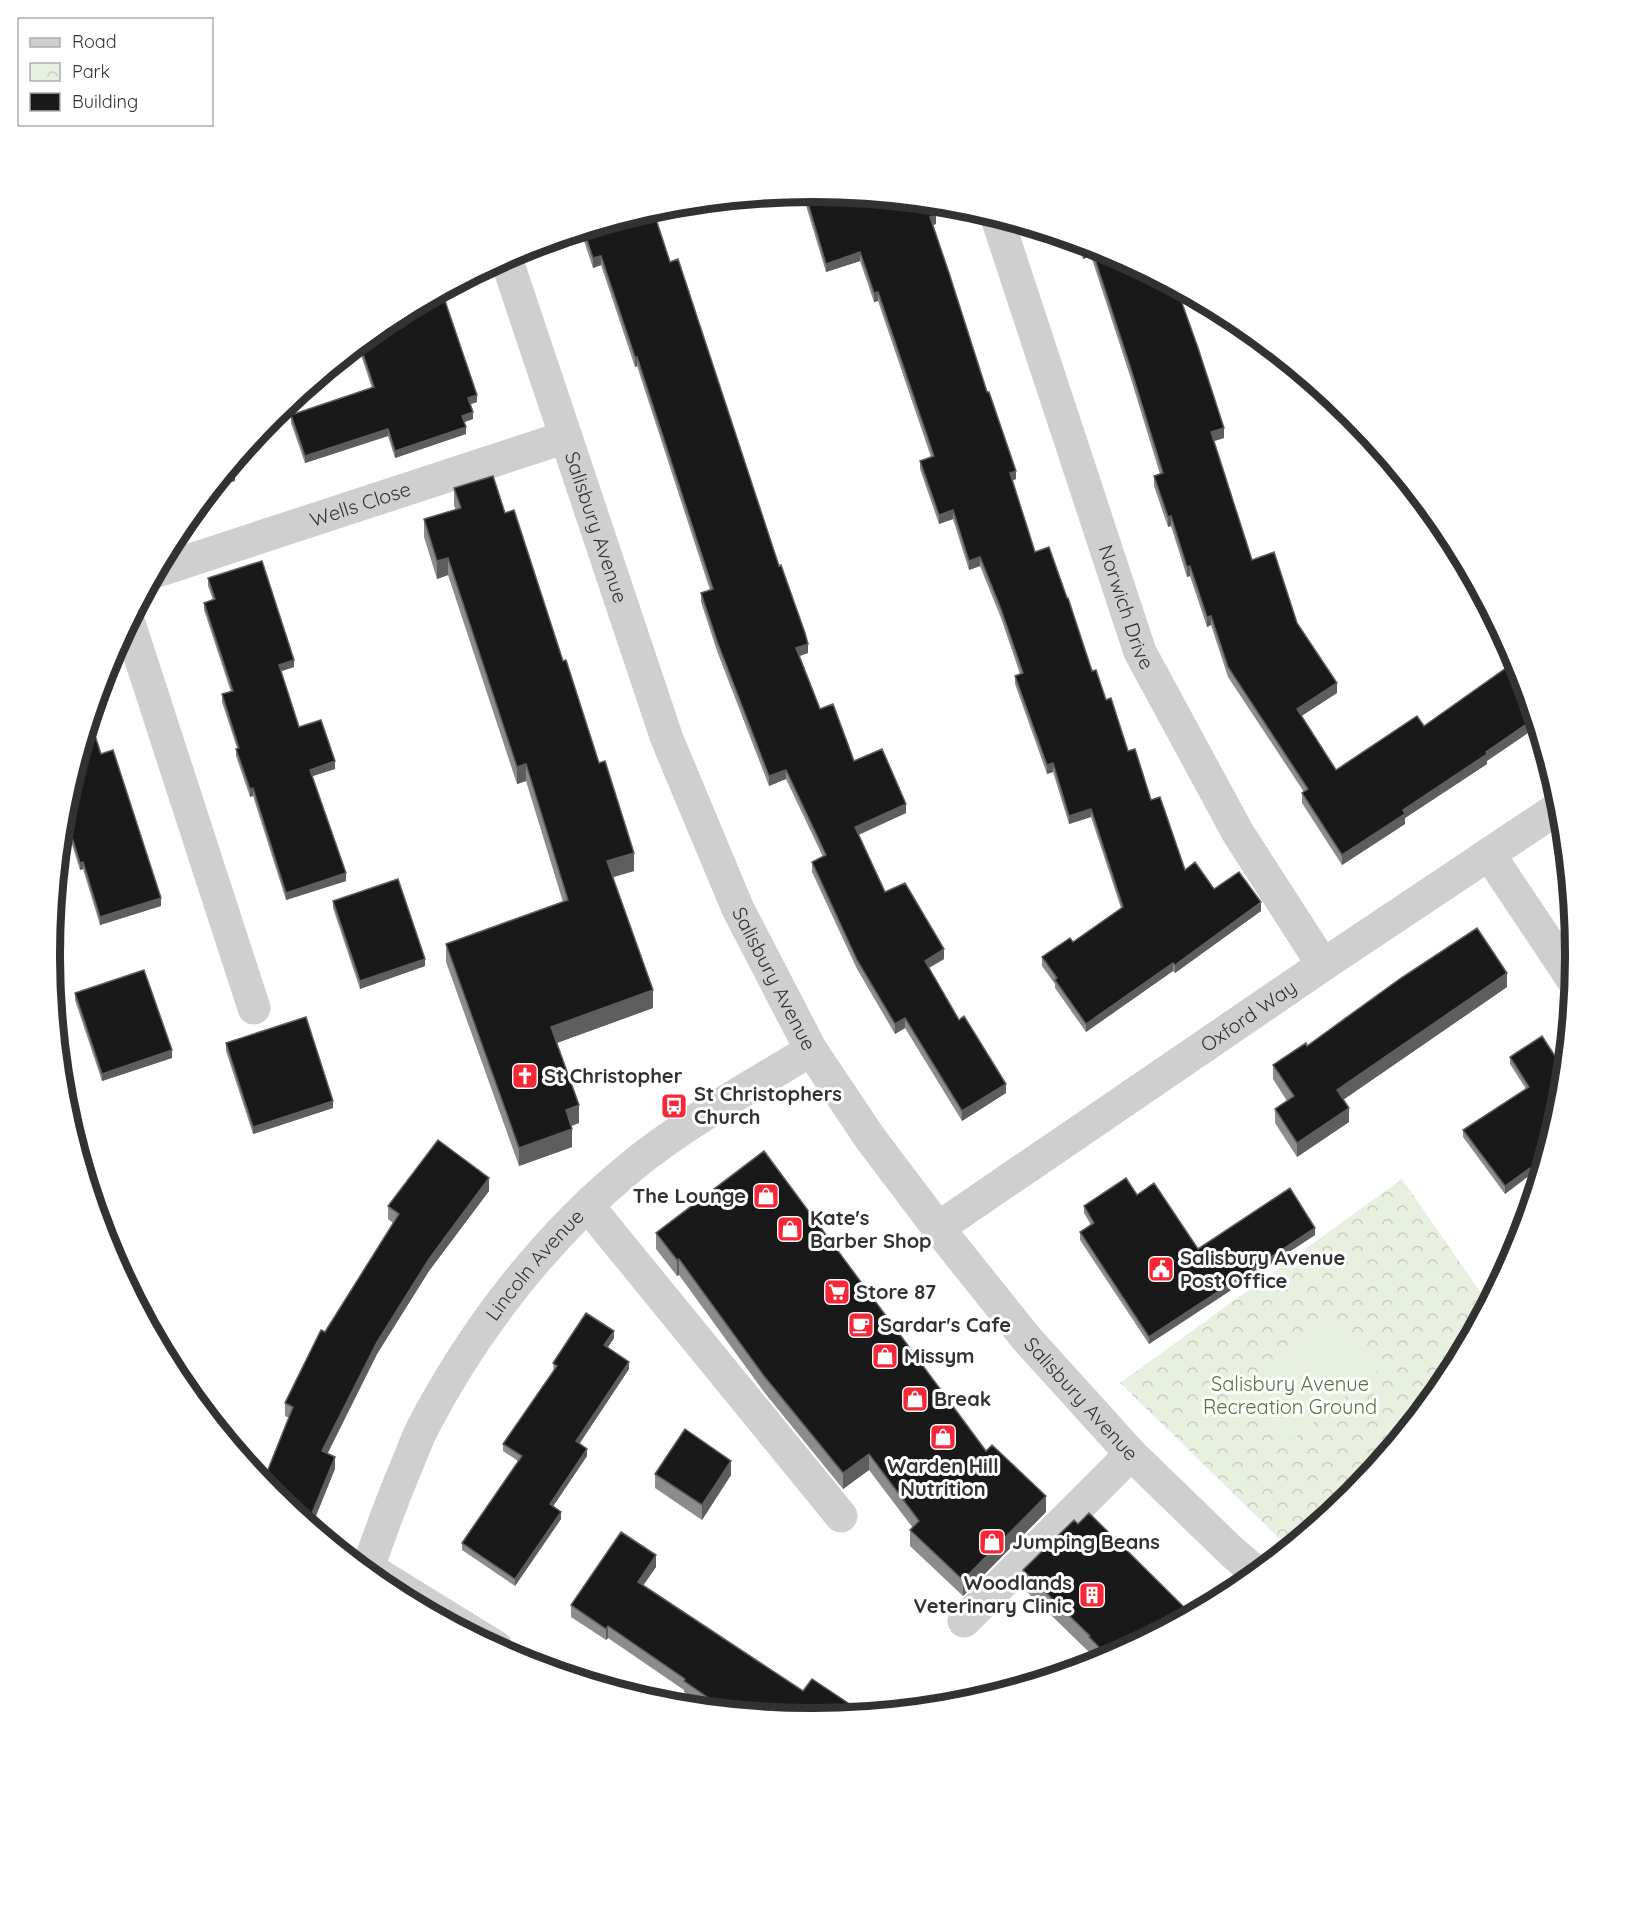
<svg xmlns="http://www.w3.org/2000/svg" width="1625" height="1910" font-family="Quicksand,sans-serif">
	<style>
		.park { fill: url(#park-crowns) }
		.pitch { fill: #e8f0e0 }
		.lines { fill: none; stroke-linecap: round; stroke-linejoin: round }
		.minor { stroke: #cfcfcf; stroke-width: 33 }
		.wall { fill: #8c8c8c }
		.shaded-wall { fill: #5e5e5e }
		.building { fill: #191919; stroke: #5e5e5e; stroke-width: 1.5 }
		.labels { text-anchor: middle; stroke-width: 6; stroke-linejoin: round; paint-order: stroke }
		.street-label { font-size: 20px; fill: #323232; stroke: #fff }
		.poi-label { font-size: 20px; font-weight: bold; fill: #323232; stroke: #fff; text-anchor: start }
		.park-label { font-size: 20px; fill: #55743a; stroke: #fff }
		.rim { fill: none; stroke: #323232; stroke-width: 8 }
	</style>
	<defs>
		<pattern id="park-crowns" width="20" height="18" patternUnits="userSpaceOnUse" patternTransform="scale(1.5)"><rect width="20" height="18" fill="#e8f0e0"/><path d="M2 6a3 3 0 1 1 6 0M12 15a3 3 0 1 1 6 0" fill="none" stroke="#c7cec1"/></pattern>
	</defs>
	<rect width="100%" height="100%" fill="#fff"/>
	<path class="park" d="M 1402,1179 L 1488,1303 L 1447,1379 L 1352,1495 L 1288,1547 L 1120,1383 Z"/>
	<path class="pitch" d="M 1333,1314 L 1379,1369 L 1285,1446 L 1239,1391 Z"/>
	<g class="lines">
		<g class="minor">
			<path id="s1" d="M 997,218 L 1140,652 L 1238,833 L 1323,965"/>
			<path id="s2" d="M 506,258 L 667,739 L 738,909 L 811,1050 L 870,1138 L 938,1228 L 1026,1338 L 1131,1454 L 1232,1552 L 1257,1573"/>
			<path id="s3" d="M 157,571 L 566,437"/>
			<path d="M 129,623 L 254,1008"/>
			<path d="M 1489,854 L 1573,980"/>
			<path d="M 588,1206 L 841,1516"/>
			<path id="s4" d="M 938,1228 L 1323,965 L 1561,806"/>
			<path d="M 368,1568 L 496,1647"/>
			<path id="s5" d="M 367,1571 C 379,1536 392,1500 407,1465 C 412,1453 417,1439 423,1427 C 474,1329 546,1236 632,1166 C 687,1121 751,1087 811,1050"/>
			<path d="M 964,1621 L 1131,1454"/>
		</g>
	</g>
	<path class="wall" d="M 813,192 L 936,224 L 933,225 L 1016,479 L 1012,481 L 1035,552 L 1106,700 L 1128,751 L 1151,800 L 1185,870 L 1214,889 L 1261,911 L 1175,973 L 1173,971 L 1086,1032 L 1055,988 L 1055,984 L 1042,966 L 1042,957 L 1073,942 L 1121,908 L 1091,817 L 1069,824 L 1053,772 L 1047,774 L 1015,684 L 1015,676 L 1020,674 L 1001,618 L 980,566 L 969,570 L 953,519 L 939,524 L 920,469 L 920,461 L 931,457 L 878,301 L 874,302 L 860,261 L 826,272 L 804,199 L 804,193 Z
		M 653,210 L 670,262 L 779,566 L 808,653 L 800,656 L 820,709 L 854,761 L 906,813 L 859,835 L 885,892 L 944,959 L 929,968 L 959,1020 L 1006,1093 L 962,1121 L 905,1028 L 895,1034 L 857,969 L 812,872 L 812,862 L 823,857 L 786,779 L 769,786 L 717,651 L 701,602 L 701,593 L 710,590 L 637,366 L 635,367 L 601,265 L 593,268 L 581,232 Z
		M 1077,242 L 1105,250 L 1224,438 L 1214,441 L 1252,560 L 1297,623 L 1337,693 L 1301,716 L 1336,770 L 1424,726 L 1487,761 L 1487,764 L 1405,818 L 1405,824 L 1342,865 L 1302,803 L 1302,793 L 1304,792 L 1228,677 L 1211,625 L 1207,627 L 1190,576 L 1187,577 L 1171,526 L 1168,527 L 1154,486 L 1154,476 L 1160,474 L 1131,379 L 1091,256 L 1083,259 Z
		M 389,320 L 477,402 L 471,404 L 473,419 L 464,422 L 466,434 L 395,458 L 388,436 L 305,463 L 291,423 L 291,415 L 372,388 L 360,352 L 360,345 L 369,342 L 367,338 Z
		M 454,488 L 505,513 L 563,661 L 634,871 L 613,877 L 653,1008 L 557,1043 L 579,1123 L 571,1126 L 572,1147 L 519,1166 L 446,962 L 446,944 L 563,902 L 526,781 L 517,784 L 448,575 L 437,579 L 424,537 L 424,519 L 456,510 L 454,506 Z
		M 208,578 L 294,667 L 281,671 L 299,727 L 335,769 L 312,776 L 346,881 L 286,900 L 253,796 L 250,797 L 236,756 L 236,749 L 237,748 L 222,702 L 222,694 L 231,692 L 204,610 L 204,603 L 213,600 L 208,586 Z
		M 101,754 L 161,906 L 100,925 L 83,869 L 80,870 L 63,816 L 64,806 Z
		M 333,901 L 425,966 L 360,989 L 333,908 Z
		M 1507,987 L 1343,1100 L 1349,1122 L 1297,1157 L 1275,1123 L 1275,1109 L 1287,1101 L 1273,1079 L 1273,1065 L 1307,1046 Z
		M 75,993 L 172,1058 L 102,1081 L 75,1000 Z
		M 226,1043 L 333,1108 L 253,1134 L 226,1051 Z
		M 1510,1057 L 1561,1104 L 1536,1184 L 1530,1175 L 1505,1194 L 1463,1137 L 1463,1130 L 1526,1089 L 1510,1064 Z
		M 489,1191 L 429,1271 L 377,1354 L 328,1453 L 335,1469 L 289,1418 L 285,1416 L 285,1403 L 325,1332 L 393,1223 L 388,1219 L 388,1206 Z
		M 1137,1195 L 1198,1249 L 1315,1235 L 1149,1344 L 1080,1240 L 1080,1232 L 1091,1225 L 1084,1213 L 1084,1206 Z
		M 656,1233 L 986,1451 L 1046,1512 L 963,1596 L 910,1546 L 910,1530 L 913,1528 L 869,1470 L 843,1489 L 764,1392 L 679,1275 L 677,1276 L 656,1249 Z
		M 614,1338 L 608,1347 L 629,1369 L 579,1444 L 587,1456 L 553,1506 L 561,1519 L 515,1586 L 462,1550 L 462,1543 L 518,1461 L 503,1451 L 503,1444 L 554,1371 L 553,1363 Z
		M 655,1474 L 731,1475 L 702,1520 L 655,1488 Z
		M 656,1567 L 643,1585 L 812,1718 L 707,1708 L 684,1692 L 684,1690 L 608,1638 L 606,1640 L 571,1617 L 571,1605 Z
		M 1023,1570 L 1191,1614 L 1104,1660 L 1097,1662 L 1089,1655 L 1089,1652 L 1023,1588 Z"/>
	<path class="shaded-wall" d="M 936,215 L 936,224 L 930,226 L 930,217 Z
		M 1091,247 L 1091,256 L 1083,259 L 1083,249 Z
		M 860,252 L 860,261 L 826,272 L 826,264 Z
		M 601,256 L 601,265 L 593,268 L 593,258 Z
		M 878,292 L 878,301 L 874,302 L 874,293 Z
		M 635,357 L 637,357 L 637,366 L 635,367 Z
		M 477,395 L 477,402 L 468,405 L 468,398 Z
		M 473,412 L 473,419 L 462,423 L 462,416 Z
		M 466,427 L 466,434 L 395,458 L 395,451 Z
		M 1224,428 L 1224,438 L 1211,442 L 1211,432 Z
		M 388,429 L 388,436 L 305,463 L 305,456 Z
		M 1016,471 L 1016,479 L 1010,481 L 1010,473 Z
		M 235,474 L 235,481 L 213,488 L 222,478 Z
		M 953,510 L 953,519 L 939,524 L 939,515 Z
		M 1171,516 L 1171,526 L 1168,527 L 1168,517 Z
		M 980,557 L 980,566 L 969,570 L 969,561 Z
		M 448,558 L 448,575 L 437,579 L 437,561 Z
		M 1190,566 L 1190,576 L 1187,577 L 1187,567 Z
		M 1211,616 L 1211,625 L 1207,627 L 1207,617 Z
		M 808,644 L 808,653 L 796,657 L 796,648 Z
		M 294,660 L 294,667 L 279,672 L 279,665 Z
		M 1337,683 L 1337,693 L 1297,719 L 1297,709 Z
		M 1534,719 L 1537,727 L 1487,761 L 1487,764 L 1405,818 L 1405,824 L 1342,865 L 1342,855 L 1403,810 Z
		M 335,761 L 335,769 L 310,777 L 310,770 Z
		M 1053,763 L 1053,772 L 1047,774 L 1047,765 Z
		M 526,764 L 526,781 L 517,784 L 517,767 Z
		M 786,770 L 786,779 L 769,786 L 769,776 Z
		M 253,788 L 253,796 L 250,797 L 250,789 Z
		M 906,804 L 906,813 L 855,836 L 855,827 Z
		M 1091,809 L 1091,817 L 1069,824 L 1069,816 Z
		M 634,853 L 634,871 L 607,879 L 607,861 Z
		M 83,862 L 83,869 L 80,870 L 80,863 Z
		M 346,873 L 346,881 L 286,900 L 286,893 Z
		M 161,898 L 161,906 L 100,925 L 100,917 Z
		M 1261,902 L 1261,911 L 1175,973 L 1175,965 Z
		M 944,949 L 944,959 L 925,970 L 925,961 Z
		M 425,959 L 425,966 L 360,989 L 360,981 Z
		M 1173,963 L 1173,971 L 1086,1032 L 1086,1024 Z
		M 1507,973 L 1507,987 L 1337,1104 L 1337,1090 Z
		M 653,990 L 653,1008 L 551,1045 L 551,1027 Z
		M 905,1018 L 905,1028 L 895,1034 L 895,1024 Z
		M 172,1050 L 172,1058 L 102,1081 L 102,1074 Z
		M 1006,1084 L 1006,1093 L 962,1121 L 962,1111 Z
		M 333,1101 L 333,1108 L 253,1134 L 253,1127 Z
		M 579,1105 L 579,1123 L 566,1128 L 566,1110 Z
		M 1349,1108 L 1349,1122 L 1297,1157 L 1297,1143 Z
		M 572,1129 L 572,1147 L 519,1166 L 519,1148 Z
		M 1530,1168 L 1530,1175 L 1505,1194 L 1505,1186 Z
		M 489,1178 L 489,1191 L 429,1271 L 377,1354 L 322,1464 L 322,1451 L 377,1342 L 429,1259 Z
		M 1315,1228 L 1315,1235 L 1149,1344 L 1149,1337 Z
		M 679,1259 L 679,1275 L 677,1276 L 677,1260 Z
		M 614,1331 L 614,1338 L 604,1353 L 604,1345 Z
		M 629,1362 L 629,1369 L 576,1449 L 576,1441 Z
		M 587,1449 L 587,1456 L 550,1511 L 550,1504 Z
		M 869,1454 L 869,1470 L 843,1489 L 843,1473 Z
		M 335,1457 L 335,1469 L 312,1526 L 308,1523 Z
		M 731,1461 L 731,1475 L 702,1520 L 702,1505 Z
		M 1046,1496 L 1046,1512 L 963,1596 L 963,1580 Z
		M 561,1512 L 561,1519 L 515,1586 L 515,1579 Z
		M 656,1555 L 656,1567 L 638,1593 L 638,1582 Z
		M 608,1626 L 608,1638 L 606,1640 L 606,1629 Z"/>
	<path class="building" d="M 813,192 L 933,204 L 936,215 L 930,217 L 949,273 L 987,392 L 989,392 L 1016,471 L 1010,473 L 1035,552 L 1049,547 L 1067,598 L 1068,598 L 1092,671 L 1096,670 L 1106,700 L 1111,698 L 1128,751 L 1135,749 L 1151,800 L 1160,797 L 1185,870 L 1195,862 L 1214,889 L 1239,872 L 1261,902 L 1175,965 L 1173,963 L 1086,1024 L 1055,980 L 1057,978 L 1042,957 L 1070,938 L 1073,942 L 1123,907 L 1091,809 L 1069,816 L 1053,763 L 1047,765 L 1015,676 L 1023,673 L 1001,609 L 980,557 L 969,561 L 953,510 L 939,515 L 920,461 L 934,456 L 878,292 L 874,293 L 860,252 L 826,264 L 805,193 Z
		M 653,210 L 670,262 L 678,259 L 779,566 L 781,565 L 805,633 L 808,644 L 796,648 L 820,709 L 833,704 L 854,761 L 882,749 L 906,804 L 855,827 L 885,892 L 905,883 L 944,949 L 925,961 L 959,1020 L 964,1016 L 1006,1084 L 962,1111 L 905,1018 L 895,1024 L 857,960 L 812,862 L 826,855 L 786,770 L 769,776 L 717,641 L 701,593 L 713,589 L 637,357 L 635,357 L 601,256 L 593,258 L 584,231 Z
		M 1081,243 L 1105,250 L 1177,289 L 1198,348 L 1224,428 L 1211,432 L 1252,560 L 1274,552 L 1297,623 L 1337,683 L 1297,709 L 1336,770 L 1417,716 L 1424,726 L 1516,661 L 1518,663 L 1534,719 L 1486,752 L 1487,754 L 1403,810 L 1405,814 L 1342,855 L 1302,793 L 1308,789 L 1228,667 L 1211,616 L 1207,617 L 1190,566 L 1187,567 L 1171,516 L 1168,517 L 1154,476 L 1163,473 L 1131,369 L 1091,247 L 1083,249 Z
		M 442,292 L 477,395 L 468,398 L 473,412 L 462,416 L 466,427 L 395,451 L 388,429 L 305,456 L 291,415 L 374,387 L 360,345 L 371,341 L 369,336 L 389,320 Z
		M 232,465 L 235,474 L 222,478 Z
		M 493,476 L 505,513 L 514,510 L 563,661 L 566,660 L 599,763 L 605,761 L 634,853 L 607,861 L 653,990 L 551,1027 L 579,1105 L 566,1110 L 572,1129 L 519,1148 L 446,944 L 568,900 L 526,764 L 517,767 L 448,558 L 437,561 L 424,519 L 461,508 L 454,488 Z
		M 262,561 L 294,660 L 279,665 L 299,727 L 321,720 L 335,761 L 310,770 L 346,873 L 286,893 L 253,788 L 250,789 L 236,749 L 239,748 L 222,694 L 233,691 L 204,603 L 215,599 L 208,578 Z
		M 90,720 L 101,754 L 113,750 L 161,898 L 100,917 L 83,862 L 80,863 L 64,811 L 64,806 Z
		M 398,879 L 425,959 L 360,981 L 333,901 Z
		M 1477,928 L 1507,973 L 1337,1090 L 1349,1108 L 1297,1143 L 1275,1109 L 1294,1096 L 1273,1065 L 1306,1043 L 1307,1046 L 1401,978 Z
		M 144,970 L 172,1050 L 102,1074 L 75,993 Z
		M 306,1017 L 333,1101 L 253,1127 L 226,1043 Z
		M 1542,1036 L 1564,1070 L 1561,1104 L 1538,1179 L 1530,1168 L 1505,1186 L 1463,1130 L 1529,1087 L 1510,1057 Z
		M 438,1140 L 489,1178 L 429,1259 L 377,1342 L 322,1451 L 335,1457 L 308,1523 L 273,1494 L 263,1482 L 293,1407 L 285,1403 L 321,1330 L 325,1332 L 399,1214 L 388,1206 Z
		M 764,1151 L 986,1451 L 992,1445 L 1046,1496 L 963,1580 L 910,1530 L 919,1521 L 869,1454 L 843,1473 L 764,1376 L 679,1259 L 677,1260 L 656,1233 Z
		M 1126,1178 L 1137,1195 L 1154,1183 L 1198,1249 L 1290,1188 L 1315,1228 L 1149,1337 L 1080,1232 L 1094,1223 L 1084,1206 Z
		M 586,1313 L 614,1331 L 604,1345 L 629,1362 L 576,1441 L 587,1449 L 550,1504 L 561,1512 L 515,1579 L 462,1543 L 522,1456 L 503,1444 L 557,1366 L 553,1363 Z
		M 685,1429 L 731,1461 L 702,1505 L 655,1474 Z
		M 1089,1513 L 1191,1614 L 1109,1657 L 1089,1637 L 1090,1636 L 1023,1570 L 1074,1520 L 1078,1524 Z
		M 621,1532 L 656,1555 L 638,1582 L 803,1691 L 812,1679 L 863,1713 L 812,1718 L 726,1710 L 684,1681 L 685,1679 L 608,1626 L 606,1629 L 571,1605 Z"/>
	<defs>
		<symbol id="church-square" viewBox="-11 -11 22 22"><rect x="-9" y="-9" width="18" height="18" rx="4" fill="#f62837" stroke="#fff"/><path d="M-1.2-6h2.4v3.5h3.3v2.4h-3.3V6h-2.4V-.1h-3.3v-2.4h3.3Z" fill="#fff"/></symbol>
		<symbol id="bus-square" viewBox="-11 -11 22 22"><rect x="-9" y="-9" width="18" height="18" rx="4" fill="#f62837" stroke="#fff"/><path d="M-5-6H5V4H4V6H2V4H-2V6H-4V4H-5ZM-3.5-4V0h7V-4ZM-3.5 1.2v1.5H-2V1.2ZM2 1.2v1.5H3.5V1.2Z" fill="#fff"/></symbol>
		<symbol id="shop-square" viewBox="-11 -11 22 22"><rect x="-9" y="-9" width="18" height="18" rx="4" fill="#f62837" stroke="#fff"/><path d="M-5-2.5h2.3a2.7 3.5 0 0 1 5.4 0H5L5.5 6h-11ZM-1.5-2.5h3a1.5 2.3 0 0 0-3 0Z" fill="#fff"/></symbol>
		<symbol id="civic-square" viewBox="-11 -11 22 22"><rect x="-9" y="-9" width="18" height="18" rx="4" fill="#f62837" stroke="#fff"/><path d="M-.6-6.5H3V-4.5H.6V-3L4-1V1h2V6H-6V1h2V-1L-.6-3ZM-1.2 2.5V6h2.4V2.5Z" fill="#fff"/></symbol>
		<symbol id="supermarket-square" viewBox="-11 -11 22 22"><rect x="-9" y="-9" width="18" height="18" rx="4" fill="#f62837" stroke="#fff"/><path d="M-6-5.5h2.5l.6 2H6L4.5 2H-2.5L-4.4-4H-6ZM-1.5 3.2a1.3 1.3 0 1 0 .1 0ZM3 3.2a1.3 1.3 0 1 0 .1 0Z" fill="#fff"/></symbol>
		<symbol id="cafe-square" viewBox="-11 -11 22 22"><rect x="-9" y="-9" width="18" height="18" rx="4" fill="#f62837" stroke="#fff"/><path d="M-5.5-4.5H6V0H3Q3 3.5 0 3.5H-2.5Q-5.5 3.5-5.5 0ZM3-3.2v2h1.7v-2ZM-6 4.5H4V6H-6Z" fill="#fff"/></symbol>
		<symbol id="building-square" viewBox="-11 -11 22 22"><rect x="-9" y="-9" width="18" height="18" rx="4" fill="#f62837" stroke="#fff"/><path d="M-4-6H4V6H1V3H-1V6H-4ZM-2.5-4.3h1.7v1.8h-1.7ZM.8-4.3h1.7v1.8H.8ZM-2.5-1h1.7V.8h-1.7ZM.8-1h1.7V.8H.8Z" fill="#fff"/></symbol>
	</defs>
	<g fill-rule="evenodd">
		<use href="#church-square" x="510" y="1061" width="30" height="30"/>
		<use href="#bus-square" x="659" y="1091" width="30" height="30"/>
		<use href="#shop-square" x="751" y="1181" width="30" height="30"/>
		<use href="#shop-square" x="775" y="1214" width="30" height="30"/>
		<use href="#civic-square" x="1146" y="1254" width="30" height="30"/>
		<use href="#supermarket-square" x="822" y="1277" width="30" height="30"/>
		<use href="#cafe-square" x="846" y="1310" width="30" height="30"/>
		<use href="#shop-square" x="870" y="1341" width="30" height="30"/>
		<use href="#shop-square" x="900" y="1384" width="30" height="30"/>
		<use href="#shop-square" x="928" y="1422" width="30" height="30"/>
		<use href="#shop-square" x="977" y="1527" width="30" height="30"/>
		<use href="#building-square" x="1077" y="1580" width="30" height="30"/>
	</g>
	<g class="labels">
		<g class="street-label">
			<text dy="7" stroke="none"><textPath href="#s3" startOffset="214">Wells Close</textPath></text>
			<text dy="7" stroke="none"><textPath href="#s2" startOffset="284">Salisbury Avenue</textPath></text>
			<text dy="7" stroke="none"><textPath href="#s1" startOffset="410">Norwich Drive</textPath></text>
			<text dy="7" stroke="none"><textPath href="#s2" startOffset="770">Salisbury Avenue</textPath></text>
			<text dy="7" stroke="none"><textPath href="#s4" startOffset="376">Oxford Way</textPath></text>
			<text dy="7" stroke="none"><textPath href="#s5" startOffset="352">Lincoln Avenue</textPath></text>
			<text dy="7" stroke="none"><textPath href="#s2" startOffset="1292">Salisbury Avenue</textPath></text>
		</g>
		<g class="poi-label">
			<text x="544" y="1083">St Christopher</text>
			<text x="694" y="1101">St Christophers<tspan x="694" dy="23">Church</tspan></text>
			<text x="746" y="1203" text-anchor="end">The Lounge</text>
			<text x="810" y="1225">Kate's<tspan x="810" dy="23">Barber Shop</tspan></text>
			<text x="1180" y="1265">Salisbury Avenue<tspan x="1180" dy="23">Post Office</tspan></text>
			<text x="856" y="1299">Store 87</text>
			<text x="880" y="1332">Sardar's Cafe</text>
			<text x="904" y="1363">Missym</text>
			<text x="934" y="1406">Break</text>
			<text x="943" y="1473" text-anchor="middle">Warden Hill<tspan x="943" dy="23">Nutrition</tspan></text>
			<text x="1012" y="1549">Jumping Beans</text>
			<text x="1072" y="1590" text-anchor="end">Woodlands<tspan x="1072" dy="23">Veterinary Clinic</tspan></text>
		</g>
		<g class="park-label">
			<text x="1290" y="1391">Salisbury Avenue<tspan x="1290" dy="23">Recreation Ground</tspan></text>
		</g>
	</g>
	<path d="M0 0H1625V1910H0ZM812 202H813A752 752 0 0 1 1565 954V956A752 752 0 0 1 813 1708H812A752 752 0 0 1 60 956V954A752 752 0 0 1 812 202Z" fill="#fff" fill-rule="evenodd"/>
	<path class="rim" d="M812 202H813A752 752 0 0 1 1565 954V956A752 752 0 0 1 813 1708H812A752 752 0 0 1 60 956V954A752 752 0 0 1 812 202Z"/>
	<rect x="18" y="18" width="195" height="108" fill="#ffffff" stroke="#adadad" stroke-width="1.5"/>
	<rect x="30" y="38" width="30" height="9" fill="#cfcfcf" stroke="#adadad" stroke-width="1.5"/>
	<text x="72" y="48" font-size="18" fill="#323232">Road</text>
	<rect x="30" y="63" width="30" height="18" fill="url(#park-crowns)" stroke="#adadad" stroke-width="1.5"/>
	<text x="72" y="78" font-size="18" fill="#323232">Park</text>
	<rect x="30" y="93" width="30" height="18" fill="#191919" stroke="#adadad" stroke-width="1.5"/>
	<text x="72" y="108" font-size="18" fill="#323232">Building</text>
</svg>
